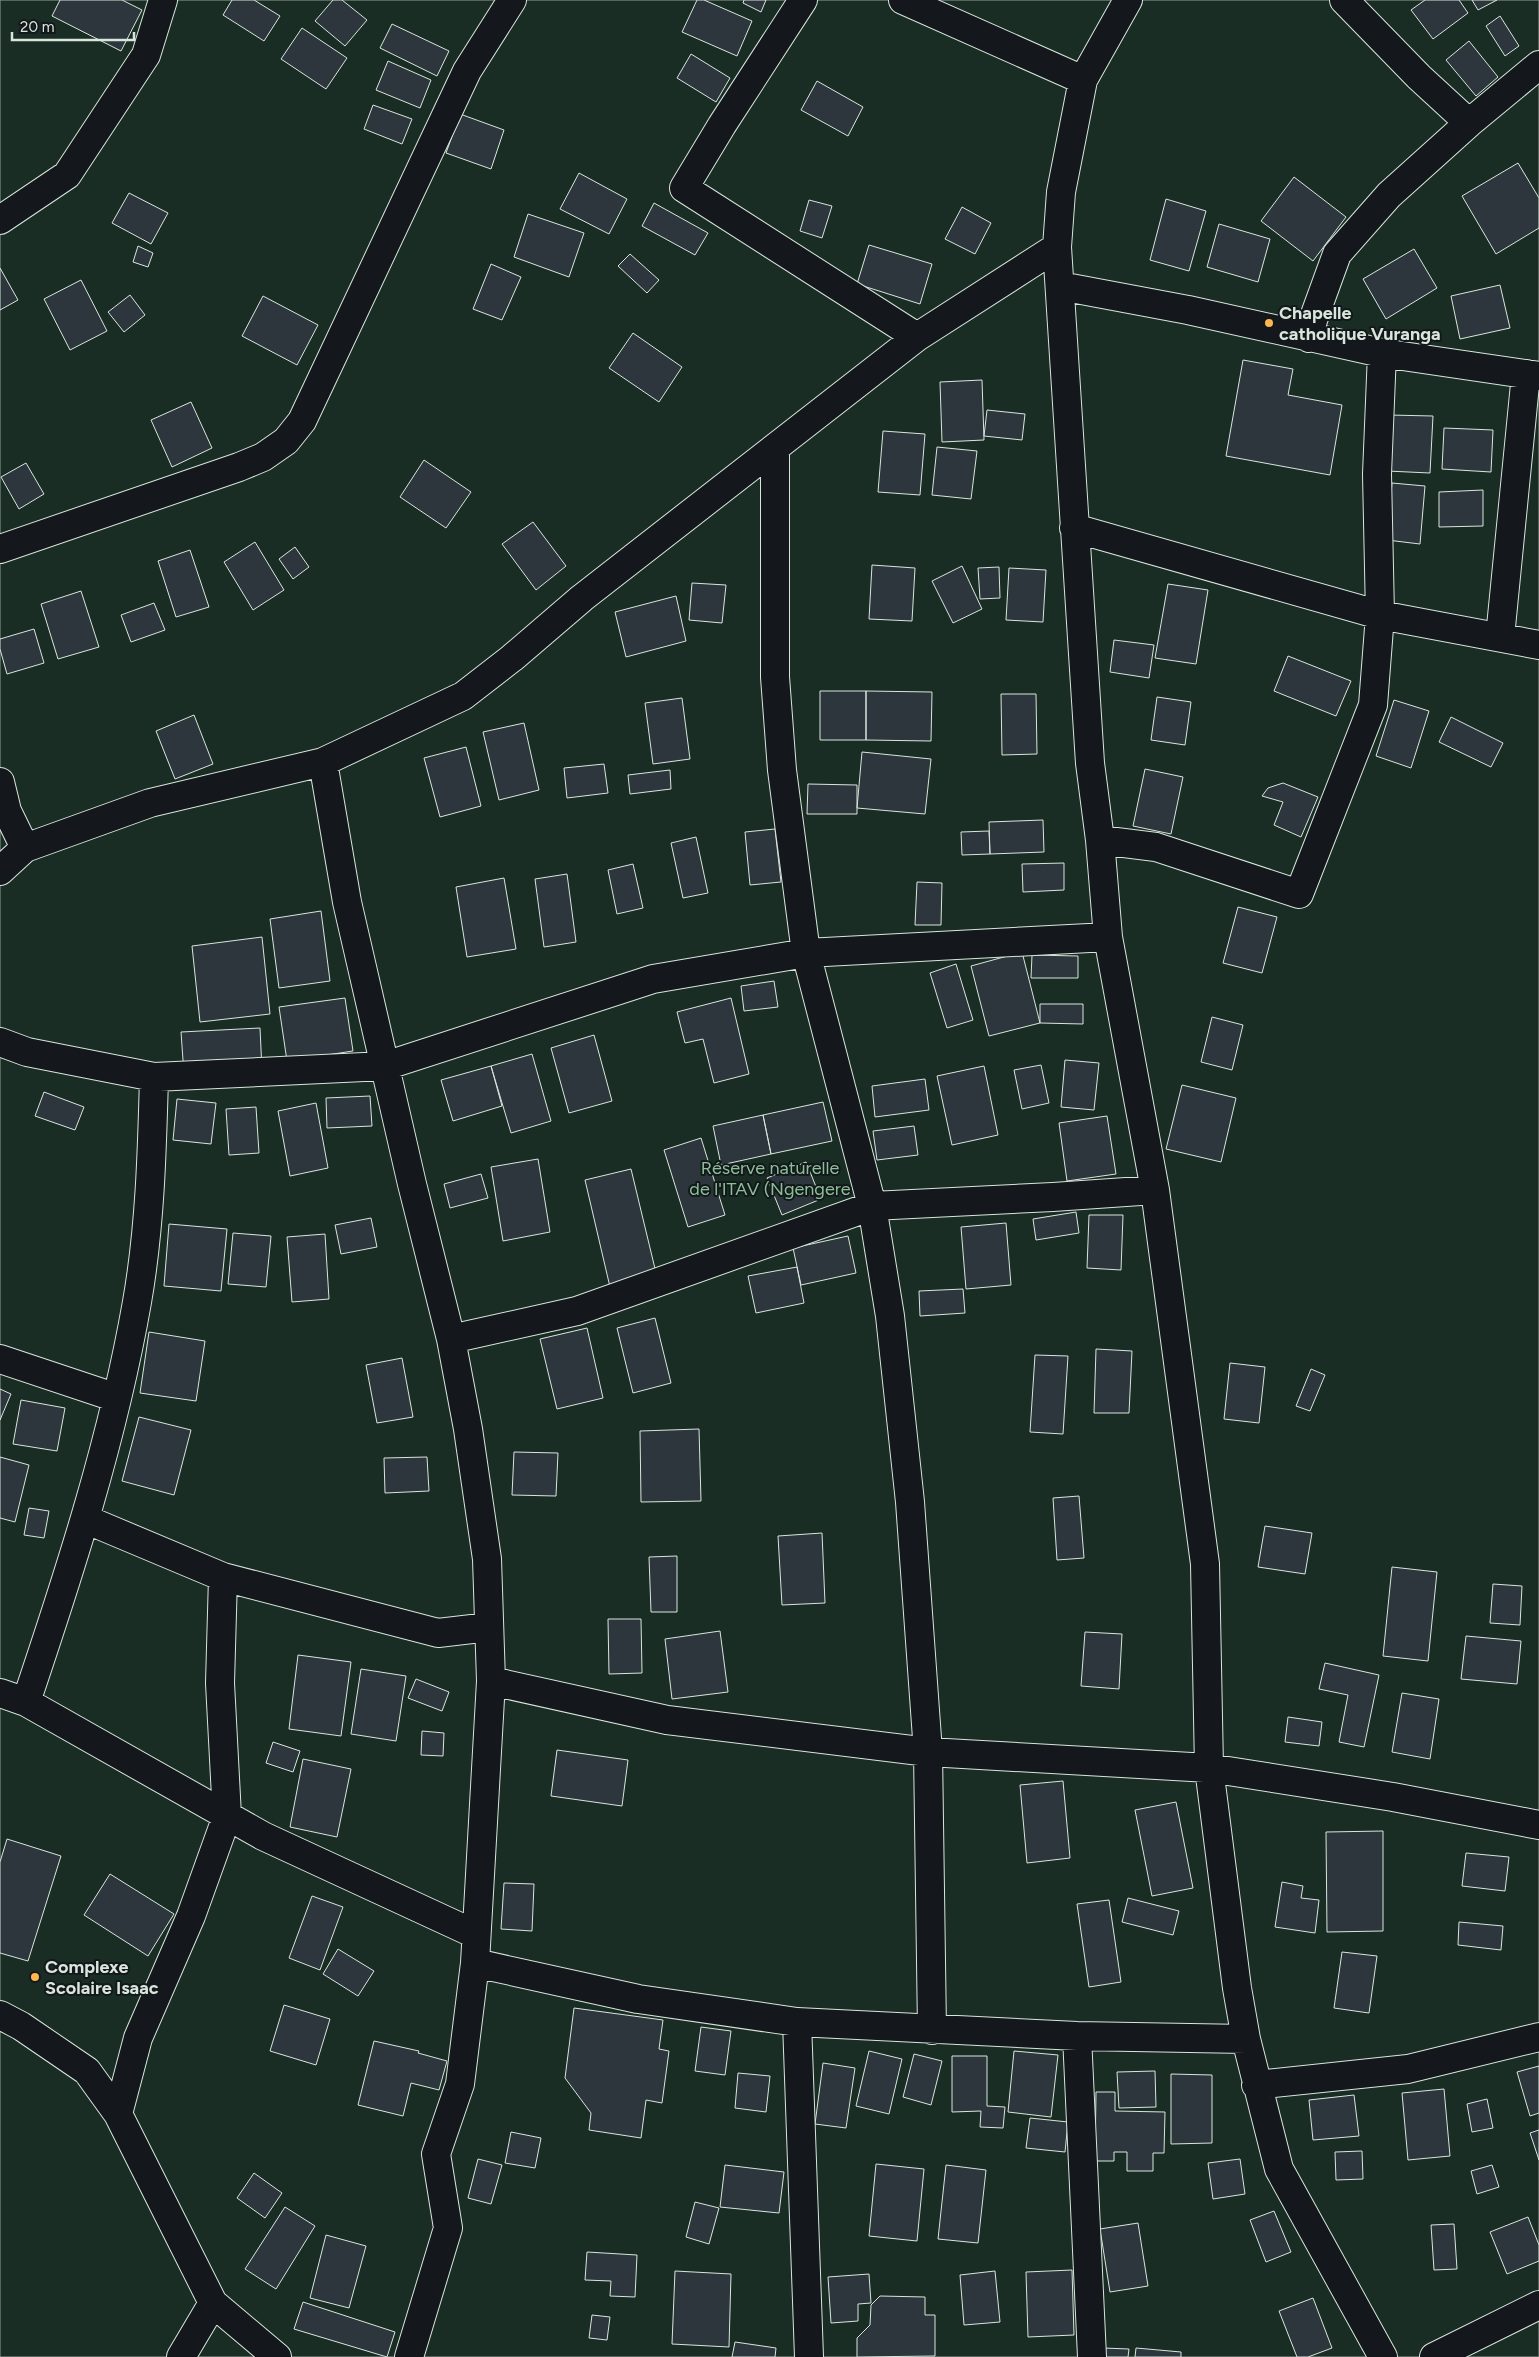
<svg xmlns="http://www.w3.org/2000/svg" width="1539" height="2357" font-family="Figtree,sans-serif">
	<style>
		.green { fill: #1a2d24; stroke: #939e99 }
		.building { fill: #2c363c; stroke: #d8e6dc }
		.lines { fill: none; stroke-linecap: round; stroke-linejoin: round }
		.street-casing { stroke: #d8e6dc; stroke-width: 30 }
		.street { stroke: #14181c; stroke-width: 28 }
		.poi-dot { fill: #ffb74d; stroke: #14181c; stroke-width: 2 }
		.labels { text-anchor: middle; stroke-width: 4; stroke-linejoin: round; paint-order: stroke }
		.poi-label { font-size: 18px; font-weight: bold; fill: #d8e6dc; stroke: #14181c; text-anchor: start }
		.park-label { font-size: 18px; fill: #8ac095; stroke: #14181c }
	</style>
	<rect width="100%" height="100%" fill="#14181c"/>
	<path class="green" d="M 0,0 L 1539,0 L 1539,2357 L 0,2357 Z"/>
	<path class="building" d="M 60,0 L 122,0 L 142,10 L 121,51 L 52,16 Z
		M 232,0 L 254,0 L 280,16 L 264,41 L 223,15 Z
		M 333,0 L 342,0 L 367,20 L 345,46 L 315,21 Z
		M 697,0 L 704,0 L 752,21 L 737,56 L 682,32 Z
		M 744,0 L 766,0 L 761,12 L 743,3 Z
		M 1425,0 L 1459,0 L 1468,13 L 1433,39 L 1411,10 Z
		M 1472,0 L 1497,0 L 1478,10 Z
		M 1500,16 L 1519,46 L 1505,56 L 1486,26 Z
		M 392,24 L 449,51 L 437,76 L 380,48 Z
		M 302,28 L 347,58 L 326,89 L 281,59 Z
		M 1469,41 L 1498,77 L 1476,96 L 1446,60 Z
		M 691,54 L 730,78 L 716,102 L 677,78 Z
		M 388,61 L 431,80 L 420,108 L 376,90 Z
		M 817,81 L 863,107 L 848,136 L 801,110 Z
		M 373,105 L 412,119 L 402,144 L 364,129 Z
		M 460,114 L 504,130 L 491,169 L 446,153 Z
		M 1518,163 L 1539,198 L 1539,228 L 1496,254 L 1462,196 Z
		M 579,173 L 627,199 L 609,234 L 560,209 Z
		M 1294,177 L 1346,217 L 1313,261 L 1261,221 Z
		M 129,193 L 168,213 L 151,244 L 112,223 Z
		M 1166,199 L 1206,211 L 1189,271 L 1150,260 Z
		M 809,200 L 832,206 L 822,238 L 800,231 Z
		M 654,203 L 708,233 L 695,255 L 642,226 Z
		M 962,207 L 991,223 L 975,254 L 945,239 Z
		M 528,214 L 584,233 L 569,277 L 514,257 Z
		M 1219,224 L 1270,239 L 1258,282 L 1207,267 Z
		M 869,245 L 932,264 L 920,304 L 857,284 Z
		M 138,246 L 153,253 L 148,267 L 133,262 Z
		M 1414,249 L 1437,288 L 1386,319 L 1363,279 Z
		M 630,254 L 659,280 L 647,293 L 618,266 Z
		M 491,264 L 521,277 L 502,320 L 473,309 Z
		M 0,268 L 18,300 L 0,310 Z
		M 81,280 L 107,331 L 70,350 L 44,299 Z
		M 1500,285 L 1510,328 L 1460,339 L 1451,296 Z
		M 130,295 L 145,315 L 124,332 L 108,312 Z
		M 263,296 L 318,325 L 297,365 L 242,336 Z
		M 633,333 L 682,367 L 659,402 L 609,368 Z
		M 1243,360 L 1293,369 L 1288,395 L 1342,405 L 1330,475 L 1226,456 Z
		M 982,380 L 984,440 L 942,442 L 940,382 Z
		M 191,402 L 212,448 L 172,467 L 151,420 Z
		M 987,410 L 1025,414 L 1022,440 L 984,436 Z
		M 1389,415 L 1433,416 L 1430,473 L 1387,471 Z
		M 1444,428 L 1493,430 L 1491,472 L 1442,469 Z
		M 883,431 L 925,434 L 920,495 L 878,492 Z
		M 937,447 L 977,451 L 971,499 L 932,495 Z
		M 424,460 L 471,492 L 446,528 L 400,497 Z
		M 26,463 L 44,494 L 19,509 L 1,477 Z
		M 1392,483 L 1425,486 L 1420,544 L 1387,540 Z
		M 1483,490 L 1483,526 L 1439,527 L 1439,492 Z
		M 533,522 L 566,566 L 536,590 L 502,544 Z
		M 255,542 L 284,590 L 253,610 L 224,562 Z
		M 295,547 L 309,567 L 293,579 L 279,559 Z
		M 190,550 L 209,607 L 176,617 L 158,561 Z
		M 872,565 L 915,568 L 912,621 L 869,619 Z
		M 962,566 L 982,609 L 953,623 L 932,581 Z
		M 999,567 L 1000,598 L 980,599 L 978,568 Z
		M 1009,568 L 1046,570 L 1043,622 L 1006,620 Z
		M 692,583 L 726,585 L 722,623 L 689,620 Z
		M 1168,584 L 1208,590 L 1196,664 L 1155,658 Z
		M 81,591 L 99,647 L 58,659 L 41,604 Z
		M 676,596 L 686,641 L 626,657 L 615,612 Z
		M 154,603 L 165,630 L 131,642 L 121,615 Z
		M 34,629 L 44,663 L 7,674 L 0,649 L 0,639 Z
		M 1114,640 L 1154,645 L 1149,678 L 1110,672 Z
		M 1288,656 L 1351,681 L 1336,716 L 1274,691 Z
		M 820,691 L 866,691 L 866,740 L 820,740 Z
		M 866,691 L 932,692 L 931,741 L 866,740 Z
		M 1001,694 L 1036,694 L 1037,754 L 1002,755 Z
		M 1157,697 L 1191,702 L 1185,745 L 1151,740 Z
		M 682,698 L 690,759 L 653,764 L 645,703 Z
		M 1394,700 L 1429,711 L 1411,768 L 1376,756 Z
		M 194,715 L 213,764 L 175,779 L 156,731 Z
		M 1451,717 L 1503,743 L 1491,767 L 1439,742 Z
		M 524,723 L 539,790 L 499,800 L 483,732 Z
		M 466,747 L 481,806 L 440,817 L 424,758 Z
		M 862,752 L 931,759 L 925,814 L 857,808 Z
		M 604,764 L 608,793 L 567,798 L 564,768 Z
		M 1145,769 L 1183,777 L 1171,834 L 1133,826 Z
		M 670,770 L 671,789 L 630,794 L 628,775 Z
		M 1283,783 L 1318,797 L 1301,837 L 1274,825 L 1283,802 L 1262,796 L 1268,788 Z
		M 808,784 L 857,785 L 857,814 L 807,814 Z
		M 1043,820 L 1044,852 L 990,854 L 989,822 Z
		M 775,829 L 781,882 L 750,885 L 745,832 Z
		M 989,831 L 990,854 L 962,855 L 961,832 Z
		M 696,837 L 708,893 L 683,898 L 671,843 Z
		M 1064,863 L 1064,890 L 1023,892 L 1022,864 Z
		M 633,864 L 643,908 L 617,914 L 608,870 Z
		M 567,874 L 576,942 L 544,947 L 535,879 Z
		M 504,878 L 516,949 L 467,957 L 456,887 Z
		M 917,882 L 942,883 L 941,925 L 915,925 Z
		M 1238,907 L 1277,917 L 1262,973 L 1223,963 Z
		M 321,911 L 330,981 L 279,988 L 270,919 Z
		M 262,937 L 270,1014 L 200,1022 L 192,946 Z
		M 1022,952 L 1040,1023 L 989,1036 L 971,966 Z
		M 1032,955 L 1078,956 L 1078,978 L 1031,978 Z
		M 956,964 L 973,1020 L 947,1028 L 930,973 Z
		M 774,981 L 778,1007 L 744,1011 L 741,986 Z
		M 345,998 L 353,1051 L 287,1061 L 279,1007 Z
		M 731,998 L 749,1074 L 714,1083 L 703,1039 L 685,1043 L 677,1012 Z
		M 1040,1004 L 1083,1004 L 1083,1024 L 1040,1023 Z
		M 1212,1017 L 1243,1025 L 1232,1070 L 1201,1062 Z
		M 260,1028 L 262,1070 L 184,1074 L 181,1032 Z
		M 594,1035 L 612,1101 L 569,1113 L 551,1048 Z
		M 532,1054 L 551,1121 L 511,1133 L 491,1066 Z
		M 1065,1060 L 1099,1063 L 1094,1110 L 1061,1107 Z
		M 1041,1065 L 1049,1103 L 1022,1109 L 1014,1070 Z
		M 491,1066 L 502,1106 L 453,1121 L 441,1080 Z
		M 984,1066 L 998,1135 L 952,1145 L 937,1076 Z
		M 925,1079 L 929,1110 L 875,1117 L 872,1086 Z
		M 1182,1085 L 1236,1098 L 1221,1162 L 1166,1149 Z
		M 44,1092 L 84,1107 L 75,1130 L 35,1116 Z
		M 370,1096 L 372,1126 L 327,1128 L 326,1098 Z
		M 177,1099 L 216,1103 L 211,1144 L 173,1140 Z
		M 823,1102 L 832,1141 L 771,1154 L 763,1115 Z
		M 316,1103 L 328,1168 L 290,1176 L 278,1111 Z
		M 256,1107 L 259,1153 L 229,1155 L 226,1109 Z
		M 763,1115 L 771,1154 L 721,1165 L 713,1126 Z
		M 1107,1116 L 1116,1174 L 1067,1181 L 1059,1123 Z
		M 914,1126 L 918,1155 L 877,1160 L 873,1131 Z
		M 701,1138 L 725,1215 L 688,1227 L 664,1150 Z
		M 538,1159 L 550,1232 L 503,1241 L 491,1167 Z
		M 806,1162 L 821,1199 L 782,1215 L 767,1178 Z
		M 631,1169 L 657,1277 L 610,1287 L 585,1180 Z
		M 481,1174 L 488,1198 L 450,1208 L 444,1184 Z
		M 1076,1212 L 1079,1233 L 1036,1240 L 1033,1219 Z
		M 1089,1215 L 1123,1215 L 1121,1270 L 1087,1268 Z
		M 371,1218 L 377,1247 L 341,1254 L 335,1225 Z
		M 1006,1223 L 1011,1285 L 966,1289 L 961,1227 Z
		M 169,1224 L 227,1229 L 221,1291 L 164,1286 Z
		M 233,1233 L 271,1236 L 266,1287 L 228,1284 Z
		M 325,1234 L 329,1299 L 292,1302 L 287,1237 Z
		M 848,1236 L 856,1273 L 801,1285 L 793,1248 Z
		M 797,1267 L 804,1303 L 756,1313 L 748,1276 Z
		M 963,1289 L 965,1313 L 920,1316 L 919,1291 Z
		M 655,1318 L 671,1383 L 633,1393 L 617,1328 Z
		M 587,1328 L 603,1398 L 557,1409 L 540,1339 Z
		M 149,1332 L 205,1341 L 196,1401 L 140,1393 Z
		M 1096,1349 L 1132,1351 L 1129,1413 L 1094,1413 Z
		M 1035,1355 L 1068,1356 L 1063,1434 L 1030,1432 Z
		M 402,1358 L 413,1417 L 377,1423 L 366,1365 Z
		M 1230,1363 L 1265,1367 L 1259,1423 L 1224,1419 Z
		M 1311,1369 L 1325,1375 L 1310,1411 L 1296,1406 Z
		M 0,1389 L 11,1394 L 0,1420 Z
		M 21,1400 L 65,1408 L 57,1451 L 13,1444 Z
		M 139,1417 L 191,1430 L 174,1495 L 122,1481 Z
		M 699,1429 L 701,1501 L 641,1502 L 640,1431 Z
		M 514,1452 L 558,1453 L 556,1496 L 512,1495 Z
		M 0,1457 L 29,1465 L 15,1522 L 0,1518 Z
		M 427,1457 L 429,1491 L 385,1493 L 384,1458 Z
		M 1079,1496 L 1084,1558 L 1057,1560 L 1053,1498 Z
		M 29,1508 L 49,1511 L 44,1538 L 24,1535 Z
		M 1265,1526 L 1312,1533 L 1305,1574 L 1258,1567 Z
		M 822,1533 L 825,1603 L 782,1605 L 778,1536 Z
		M 677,1556 L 677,1612 L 651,1612 L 649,1557 Z
		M 1392,1567 L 1437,1572 L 1428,1661 L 1383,1656 Z
		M 1493,1584 L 1522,1586 L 1520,1625 L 1490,1623 Z
		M 608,1619 L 641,1619 L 642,1673 L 609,1674 Z
		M 720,1631 L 728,1692 L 672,1699 L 665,1639 Z
		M 1085,1632 L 1122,1634 L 1119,1689 L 1081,1686 Z
		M 1466,1636 L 1521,1641 L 1517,1684 L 1461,1679 Z
		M 298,1655 L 351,1662 L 341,1736 L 289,1729 Z
		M 1325,1663 L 1379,1675 L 1364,1747 L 1339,1742 L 1348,1695 L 1319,1689 Z
		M 361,1669 L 406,1676 L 396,1741 L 351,1734 Z
		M 416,1679 L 449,1692 L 442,1711 L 408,1698 Z
		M 1402,1693 L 1439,1699 L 1430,1759 L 1392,1752 Z
		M 1288,1717 L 1322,1722 L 1319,1746 L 1285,1742 Z
		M 422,1731 L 444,1733 L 443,1756 L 421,1755 Z
		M 273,1742 L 300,1751 L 293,1772 L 266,1763 Z
		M 557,1750 L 628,1760 L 622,1806 L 551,1796 Z
		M 303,1759 L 351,1769 L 337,1837 L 290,1827 Z
		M 1063,1781 L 1070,1858 L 1027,1863 L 1020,1785 Z
		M 1176,1802 L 1193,1888 L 1152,1896 L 1135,1810 Z
		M 1383,1831 L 1383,1931 L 1327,1932 L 1326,1832 Z
		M 7,1839 L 61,1856 L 28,1961 L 0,1953 L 0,1862 Z
		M 1466,1853 L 1509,1857 L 1505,1891 L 1462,1886 Z
		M 110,1874 L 174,1914 L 148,1956 L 84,1915 Z
		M 1282,1882 L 1303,1886 L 1301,1898 L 1319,1900 L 1315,1933 L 1275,1927 Z
		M 504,1883 L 534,1884 L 532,1931 L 501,1929 Z
		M 312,1896 L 343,1907 L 320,1970 L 289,1958 Z
		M 1128,1898 L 1179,1911 L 1173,1935 L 1122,1922 Z
		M 1109,1900 L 1121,1982 L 1089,1987 L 1077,1904 Z
		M 1459,1922 L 1503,1926 L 1501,1950 L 1458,1945 Z
		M 338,1949 L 374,1971 L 358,1996 L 323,1974 Z
		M 1342,1952 L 1377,1956 L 1369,2013 L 1334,2008 Z
		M 284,2005 L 330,2019 L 316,2065 L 270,2051 Z
		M 574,2008 L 663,2020 L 659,2049 L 669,2051 L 662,2103 L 646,2100 L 641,2138 L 589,2130 L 591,2113 L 565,2078 Z
		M 701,2027 L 731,2031 L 725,2075 L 695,2071 Z
		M 374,2041 L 419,2051 L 418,2053 L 447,2061 L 439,2090 L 411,2083 L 403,2116 L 358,2105 Z
		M 869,2051 L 902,2059 L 889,2114 L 856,2106 Z
		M 1014,2051 L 1058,2055 L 1051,2117 L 1008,2112 Z
		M 914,2054 L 942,2061 L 931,2105 L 903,2097 Z
		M 952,2056 L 987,2056 L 987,2106 L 1005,2107 L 1003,2128 L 980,2127 L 981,2111 L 952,2112 Z
		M 823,2063 L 855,2068 L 846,2128 L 815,2124 Z
		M 1539,2066 L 1539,2113 L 1530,2116 L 1517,2072 Z
		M 1155,2071 L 1156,2107 L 1119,2108 L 1117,2072 Z
		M 738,2073 L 770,2076 L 766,2112 L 735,2108 Z
		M 1171,2074 L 1212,2075 L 1212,2143 L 1171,2144 Z
		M 1444,2089 L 1450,2156 L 1408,2160 L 1402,2093 Z
		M 1096,2092 L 1115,2092 L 1115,2111 L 1165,2112 L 1164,2153 L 1153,2153 L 1153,2171 L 1127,2171 L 1127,2152 L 1114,2152 L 1114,2161 L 1095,2161 Z
		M 1354,2095 L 1359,2136 L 1313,2140 L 1309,2100 Z
		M 1487,2099 L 1493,2128 L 1472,2132 L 1467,2104 Z
		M 1030,2118 L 1068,2122 L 1065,2152 L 1026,2148 Z
		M 1539,2130 L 1539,2160 L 1530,2133 Z
		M 511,2132 L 541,2138 L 535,2168 L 505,2163 Z
		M 1362,2151 L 1363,2179 L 1336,2180 L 1335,2152 Z
		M 478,2159 L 502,2165 L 491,2204 L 468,2198 Z
		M 1240,2159 L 1245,2194 L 1213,2199 L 1208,2163 Z
		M 876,2164 L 924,2169 L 917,2241 L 869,2236 Z
		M 725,2165 L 784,2172 L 779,2213 L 720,2207 Z
		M 946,2165 L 986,2170 L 978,2243 L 938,2239 Z
		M 1492,2165 L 1499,2187 L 1477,2194 L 1471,2171 Z
		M 254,2173 L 282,2193 L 265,2218 L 237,2198 Z
		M 695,2202 L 719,2208 L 709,2244 L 686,2237 Z
		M 285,2207 L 315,2226 L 276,2289 L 245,2269 Z
		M 1274,2211 L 1291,2252 L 1266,2262 L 1250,2220 Z
		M 1528,2217 L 1539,2245 L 1539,2261 L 1507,2274 L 1490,2232 Z
		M 1138,2223 L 1148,2286 L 1110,2292 L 1100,2229 Z
		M 1454,2224 L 1457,2269 L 1434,2270 L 1431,2225 Z
		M 326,2235 L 366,2246 L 349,2308 L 310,2298 Z
		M 587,2252 L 637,2255 L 635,2297 L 610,2296 L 611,2281 L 585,2280 Z
		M 1072,2270 L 1074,2335 L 1028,2337 L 1026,2272 Z
		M 675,2271 L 731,2274 L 729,2347 L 672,2344 Z
		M 995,2271 L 1000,2322 L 964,2325 L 960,2275 Z
		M 869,2274 L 871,2303 L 858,2304 L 858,2321 L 831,2323 L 828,2277 Z
		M 880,2296 L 925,2297 L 925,2315 L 935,2315 L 935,2356 L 857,2357 L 857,2338 L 870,2325 L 871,2305 Z
		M 1313,2298 L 1332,2348 L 1308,2357 L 1297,2357 L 1279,2311 Z
		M 303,2302 L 395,2332 L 387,2357 L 294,2329 Z
		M 592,2315 L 610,2317 L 607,2340 L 589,2338 Z
		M 735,2342 L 776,2348 L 775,2357 L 732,2357 Z
		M 1103,2348 L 1129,2349 L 1128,2357 L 1102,2357 Z
		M 1136,2348 L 1181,2352 L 1181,2357 L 1135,2357 Z"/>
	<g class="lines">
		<defs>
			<path id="street" d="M 803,0 L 722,125 L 684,188 L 917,337
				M 903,0 L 1083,80
				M 1128,0 L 1083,80 L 1061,192 L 1057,247 L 1090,763 L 1100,840 L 1108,937 L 1155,1190 L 1205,1564 L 1209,1768 L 1237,1988 L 1246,2039 L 1279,2169 L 1383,2357
				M 1344,0 L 1419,77 L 1469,123
				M 0,220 L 67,175 L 146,55 L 163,0
				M 1060,286 L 1188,310 L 1382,353 L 1539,376
				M 1309,338 L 1313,320 L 1337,254 L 1389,195 L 1469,123 L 1539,65
				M 775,449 L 775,677 L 782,770 L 806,953 L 872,1206 L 890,1316 L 910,1502 L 928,1752 L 932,2030
				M 1074,528 L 1380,615 L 1539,645
				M 0,549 L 239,467 L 263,457 L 286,441 L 302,421 L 467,71 L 512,0
				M 1500,637 L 1526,374
				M 323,762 L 347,902 L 412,1184 L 451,1339 L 468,1429 L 487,1559 L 491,1681 L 475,1963 L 460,2084 L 436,2154 L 448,2228 L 409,2357
				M 0,782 L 7,811 L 25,848
				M 1100,840 L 1156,847 L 1299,894 L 1373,705 L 1380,615 L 1377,474 L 1382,353
				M 0,871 L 25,848 L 150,803 L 323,762 L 463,696 L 512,658 L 582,598 L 917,337 L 1057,247
				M 0,1042 L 27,1052 L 154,1077 L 385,1066 L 653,979 L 806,953 L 1108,937
				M 154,1077 C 152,1152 150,1228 137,1302 C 113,1439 70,1571 26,1702 L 263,1836 L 475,1934
				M 451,1339 L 577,1311 L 872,1206 L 1053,1197 L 1155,1190
				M 0,1359 L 117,1398
				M 85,1519 L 223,1577
				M 491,1681 L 667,1720 L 928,1752 L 1209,1768 L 1393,1797 L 1539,1825
				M 0,1693 L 26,1702
				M 475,1963 L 638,1999 L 797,2022 L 1077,2036 L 1246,2039
				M 0,2015 L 21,2026 L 87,2071 L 118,2114 L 213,2303 L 277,2357
				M 797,2022 L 809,2357
				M 1077,2036 L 1092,2357
				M 1256,2085 L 1408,2069 L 1539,2037
				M 118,2114 L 138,2038 L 191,1916 L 227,1816 L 220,1683 L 223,1577 L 438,1633 L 489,1627
				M 181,2357 L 213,2303
				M 1434,2357 L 1539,2305"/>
		</defs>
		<use href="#street" class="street-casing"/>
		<use href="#street" class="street"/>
	</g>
	<g class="poi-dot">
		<circle cx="1269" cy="323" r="5"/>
		<circle cx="35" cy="1977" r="5"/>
	</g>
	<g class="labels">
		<g class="poi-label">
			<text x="1279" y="319">Chapelle<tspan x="1279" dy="21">catholique Vuranga</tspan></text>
			<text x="45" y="1973">Complexe<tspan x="45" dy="21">Scolaire Isaac</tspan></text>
		</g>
		<g class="park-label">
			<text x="770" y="1174">Réserve naturelle<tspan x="770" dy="21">de l'ITAV (Ngengere</tspan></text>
		</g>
	</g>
	<path d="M12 32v8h122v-8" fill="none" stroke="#d8e6dc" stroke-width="2.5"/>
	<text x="20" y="32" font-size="15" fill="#d8e6dc" stroke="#14181c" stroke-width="4" paint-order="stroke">20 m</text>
</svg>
